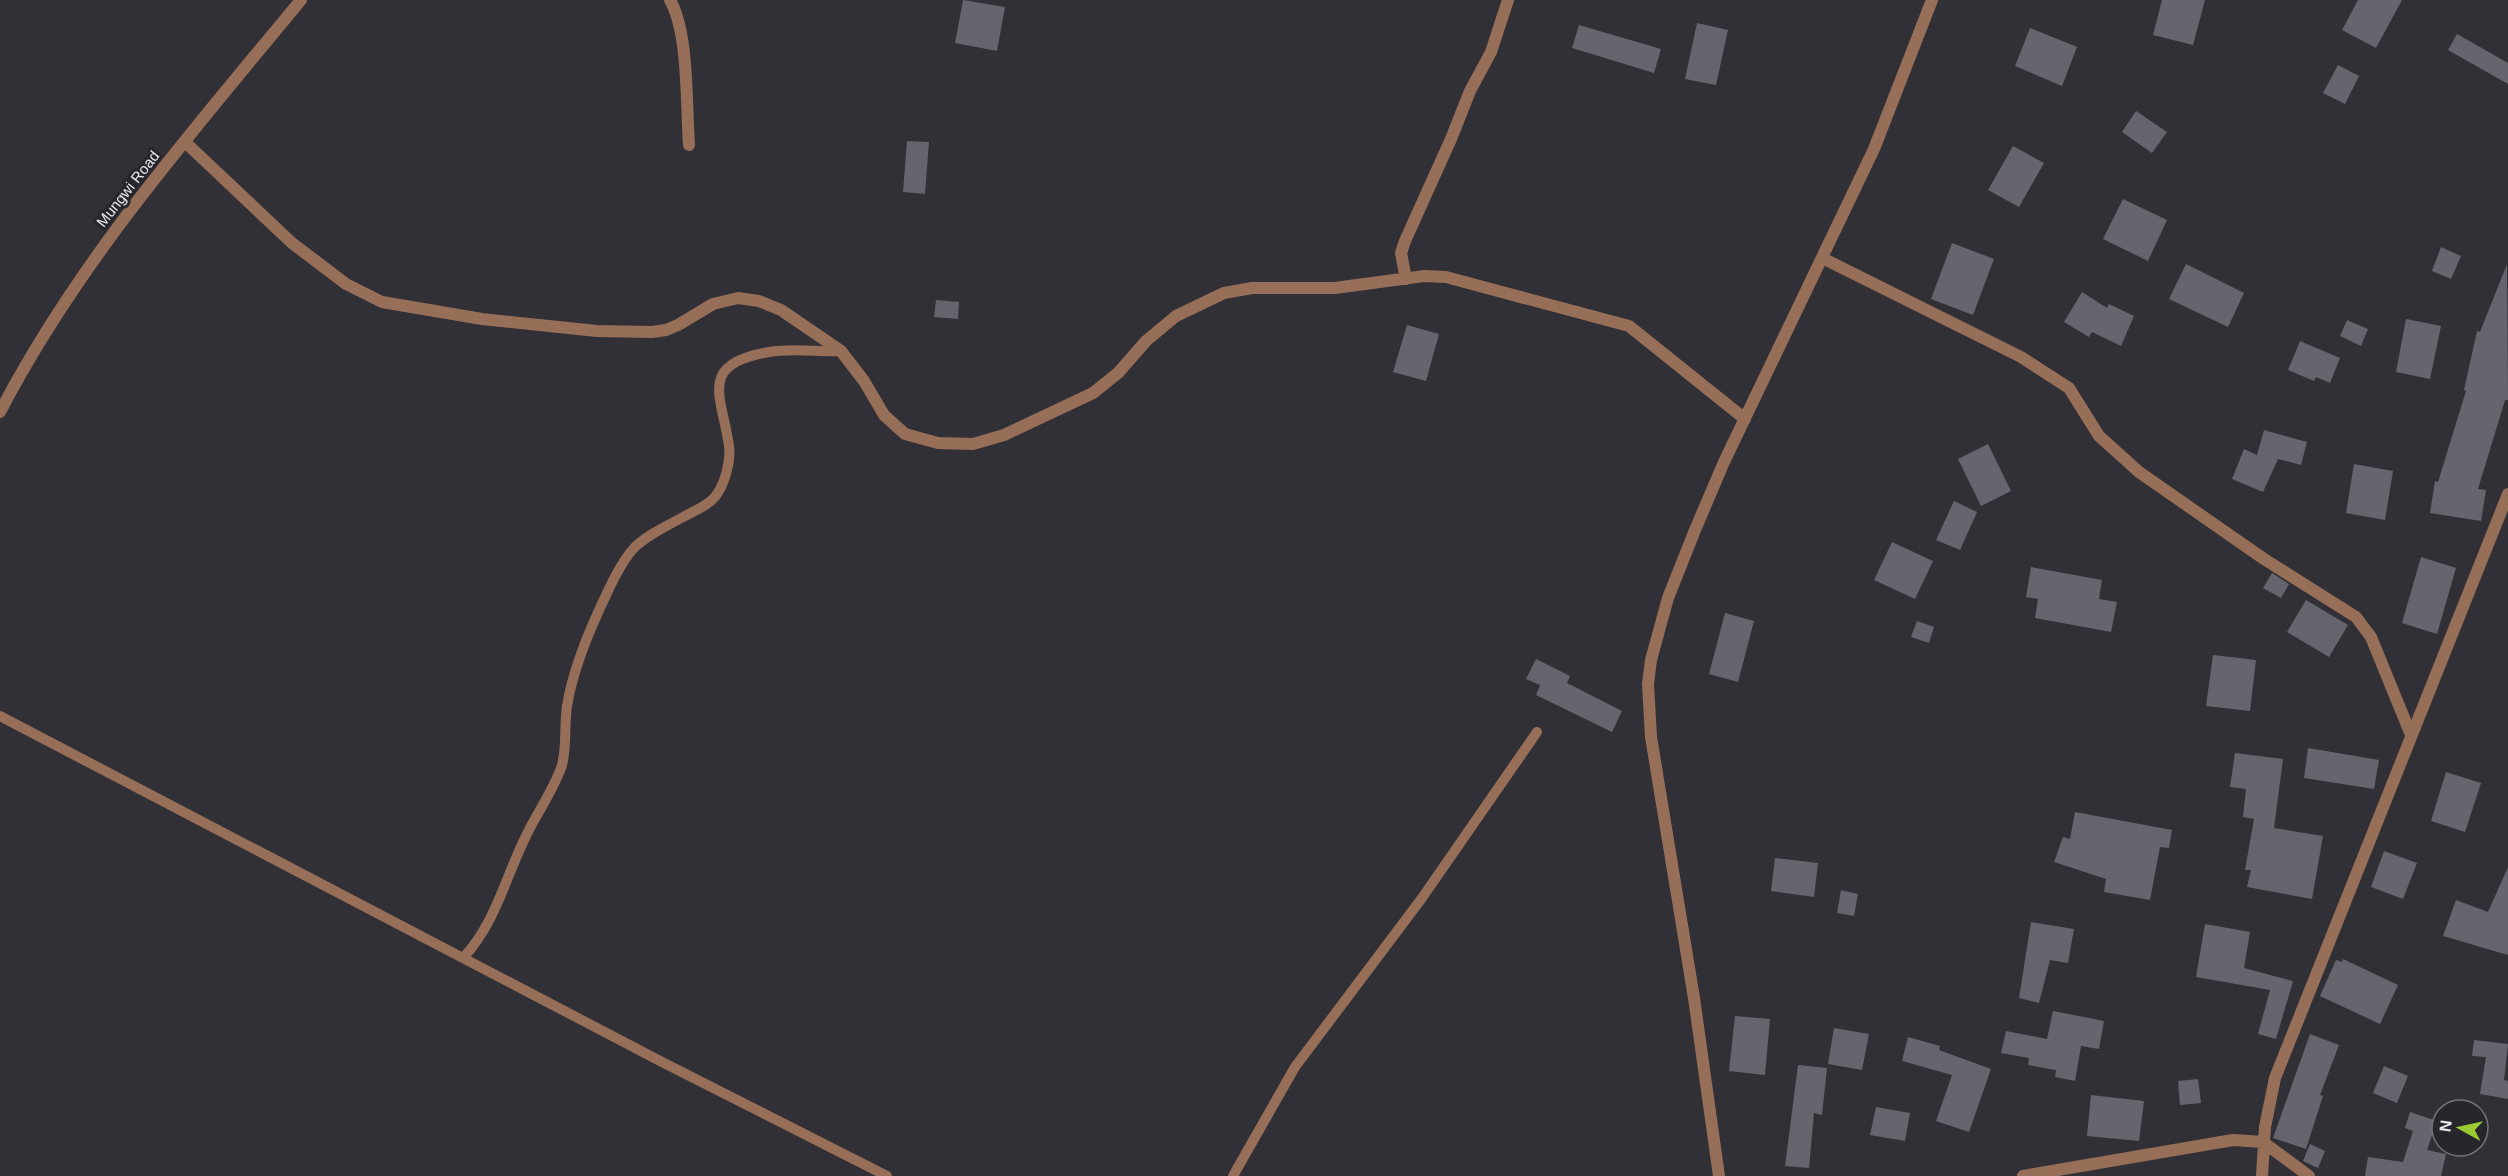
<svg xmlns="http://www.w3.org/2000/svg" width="2508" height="1176" font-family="Arial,sans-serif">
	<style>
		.building { fill: #66656d }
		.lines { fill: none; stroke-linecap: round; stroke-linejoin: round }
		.service { stroke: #976f58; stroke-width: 10 }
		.minor { stroke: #976f58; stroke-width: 12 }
		.tertiary { stroke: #976f58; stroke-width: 12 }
		.labels { text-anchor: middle; stroke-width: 6; stroke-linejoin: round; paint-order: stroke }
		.street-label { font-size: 15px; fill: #e9e8ec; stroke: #27262c }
	</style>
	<rect width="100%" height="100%" fill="#313036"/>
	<path class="building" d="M 963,0 L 1005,7 L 997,51 L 955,43 Z
		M 2162,0 L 2205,0 L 2193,45 L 2153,35 Z
		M 2358,0 L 2402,0 L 2376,48 L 2342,30 Z
		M 1697,23 L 1728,30 L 1716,85 L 1685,79 Z
		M 1579,25 L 1661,49 L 1654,73 L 1572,48 Z
		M 2030,28 L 2077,47 L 2062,86 L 2015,66 Z
		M 2457,34 L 2508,63 L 2508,84 L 2448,50 Z
		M 2338,65 L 2359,76 L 2345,104 L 2323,93 Z
		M 2136,111 L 2167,132 L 2152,153 L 2122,132 Z
		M 907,141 L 929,142 L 925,194 L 903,192 Z
		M 2013,146 L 2044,163 L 2019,207 L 1988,190 Z
		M 2123,199 L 2167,220 L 2148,261 L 2103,239 Z
		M 1952,243 L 1994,259 L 1973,315 L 1931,299 Z
		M 2441,247 L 2461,256 L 2451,279 L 2432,271 Z
		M 2186,264 L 2244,293 L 2228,327 L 2169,299 Z
		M 2507,264 L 2508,400 L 2505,400 L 2478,489 L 2486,490 L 2481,521 L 2430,513 L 2435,481 L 2438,482 L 2466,391 L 2464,390 L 2477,331 L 2480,332 Z
		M 2082,292 L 2107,308 L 2109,304 L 2134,316 L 2121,346 L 2092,332 L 2089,337 L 2064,322 Z
		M 936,300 L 959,302 L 958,319 L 934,317 Z
		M 2406,319 L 2441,326 L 2430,379 L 2396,372 Z
		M 2347,320 L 2368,329 L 2361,346 L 2340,336 Z
		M 1407,325 L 1439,334 L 1426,381 L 1393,372 Z
		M 2300,341 L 2340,358 L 2330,383 L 2316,377 L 2314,381 L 2288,370 Z
		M 2264,430 L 2307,442 L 2301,465 L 2278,459 L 2263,492 L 2232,479 L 2244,449 L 2257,455 Z
		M 1988,444 L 2011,491 L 1981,506 L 1958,459 Z
		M 2354,464 L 2393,471 L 2385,520 L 2346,513 Z
		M 1954,501 L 1977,512 L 1960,550 L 1936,540 Z
		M 1892,542 L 1933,561 L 1915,599 L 1874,580 Z
		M 2421,557 L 2456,568 L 2437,634 L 2402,623 Z
		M 2031,567 L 2102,580 L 2099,599 L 2117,602 L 2111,632 L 2035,618 L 2038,599 L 2026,597 Z
		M 2272,573 L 2289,584 L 2281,598 L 2263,588 Z
		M 2306,600 L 2348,625 L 2329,657 L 2287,632 Z
		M 1725,613 L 1754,621 L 1738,682 L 1709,674 Z
		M 1917,621 L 1934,627 L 1929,643 L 1911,637 Z
		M 2213,655 L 2256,660 L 2250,711 L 2206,706 Z
		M 1536,659 L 1570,676 L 1567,683 L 1622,711 L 1612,732 L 1536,695 L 1540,685 L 1526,679 Z
		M 2308,748 L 2379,760 L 2374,789 L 2304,778 Z
		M 2235,753 L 2283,759 L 2274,828 L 2323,836 L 2312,899 L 2247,887 L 2251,870 L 2245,870 L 2254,819 L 2243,817 L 2246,789 L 2230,787 Z
		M 2446,772 L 2481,783 L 2465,832 L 2431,821 Z
		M 2075,812 L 2172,830 L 2169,848 L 2160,847 L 2150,900 L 2104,892 L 2106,879 L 2054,862 L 2063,837 L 2070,839 Z
		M 2384,851 L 2417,863 L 2403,899 L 2371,887 Z
		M 1775,858 L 1818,863 L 1814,897 L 1771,891 Z
		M 2508,867 L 2508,955 L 2443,936 L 2456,900 L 2488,912 Z
		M 1841,890 L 1858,894 L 1854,916 L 1837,913 Z
		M 2031,922 L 2074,929 L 2068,963 L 2050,960 L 2039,1003 L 2019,998 Z
		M 2205,924 L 2250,932 L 2244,968 L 2293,981 L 2276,1039 L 2258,1034 L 2270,990 L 2196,977 Z
		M 2343,959 L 2398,985 L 2380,1024 L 2320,996 L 2336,960 L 2342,962 Z
		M 2053,1011 L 2104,1021 L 2099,1049 L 2081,1046 L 2075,1081 L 2055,1077 L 2056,1070 L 2028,1065 L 2029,1058 L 2001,1053 L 2006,1031 L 2047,1039 Z
		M 1735,1016 L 1770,1019 L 1765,1075 L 1729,1071 Z
		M 1834,1028 L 1869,1034 L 1862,1070 L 1828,1064 Z
		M 2310,1034 L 2339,1045 L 2320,1095 L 2323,1096 L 2306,1149 L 2273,1138 Z
		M 1908,1037 L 1940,1046 L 1939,1050 L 1991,1069 L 1969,1132 L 1936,1121 L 1952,1075 L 1902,1061 Z
		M 2474,1040 L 2508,1044 L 2504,1080 L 2508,1081 L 2508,1099 L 2480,1094 L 2486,1057 L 2472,1056 Z
		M 1798,1065 L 1827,1068 L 1822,1115 L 1814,1113 L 1809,1168 L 1785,1166 Z
		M 2384,1066 L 2408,1076 L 2397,1103 L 2373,1093 Z
		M 2198,1079 L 2201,1103 L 2180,1105 L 2178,1081 Z
		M 2091,1095 L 2144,1101 L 2139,1141 L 2087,1136 Z
		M 1876,1107 L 1910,1113 L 1905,1141 L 1870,1135 Z
		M 2410,1112 L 2437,1121 L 2427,1150 L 2446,1154 L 2441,1176 L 2365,1176 L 2368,1157 L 2403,1162 L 2413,1131 L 2405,1128 Z
		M 2310,1144 L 2325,1151 L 2318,1168 L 2303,1161 Z"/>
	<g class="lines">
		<path class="service" d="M 0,716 L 662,1062 L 887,1176
			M 463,958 C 495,924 505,879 525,838 C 536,814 554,790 562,765 C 567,746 564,726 567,706 C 573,668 591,626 608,591 C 614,578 624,559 634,548 C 647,535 667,526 683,517 C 694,511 710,505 717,494 C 725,483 731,460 729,446 C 722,396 697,364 769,352 C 792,348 818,352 841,351
			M 1233,1176 L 1295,1067 L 1422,898 L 1537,732"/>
		<path class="minor" d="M 670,0 C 689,33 686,105 689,145
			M 185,142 L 292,243 L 346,284 L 382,302 L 482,319 L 597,331 L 652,332 L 666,330 L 678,325 L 713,304 L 738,298 L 759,301 L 781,310 L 841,351 L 864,381 L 884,415 L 905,434 L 938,443 L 973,444 L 1004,435 L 1093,393 L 1118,373 L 1146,341 L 1176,316 L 1224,293 L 1252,288 L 1335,288 L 1424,276 L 1446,277 L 1629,326 L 1745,419
			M 1822,258 L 2021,357 L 2069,388 L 2099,436 L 2139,472 L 2264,559 L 2356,617 L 2371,637 L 2411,735
			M 1406,279 L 1401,253 L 1405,241 L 1451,139 L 1470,91 L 1491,52 L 1508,0
			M 1719,1176 L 1694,998 L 1651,737 L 1648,684 L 1651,660 L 1668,598 L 1695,530 L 1724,462 L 1874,149 L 1932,0
			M 2023,1176 L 2233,1140 L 2263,1142 L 2309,1176
			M 2262,1176 L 2265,1127 L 2275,1078 L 2508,494"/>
		<path class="tertiary" d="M 0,412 C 79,260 193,131 301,0"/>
	</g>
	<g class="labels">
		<g class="street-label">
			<text transform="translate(128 189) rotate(-52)" y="5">Mungwi Road</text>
		</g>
	</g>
	<g transform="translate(2460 1128) rotate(278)"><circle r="28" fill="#27262c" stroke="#757479" stroke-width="1.5"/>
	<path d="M0-4.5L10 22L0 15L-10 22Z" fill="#9bcb33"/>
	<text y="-9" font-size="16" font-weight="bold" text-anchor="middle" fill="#e9e8ec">N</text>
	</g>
</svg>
